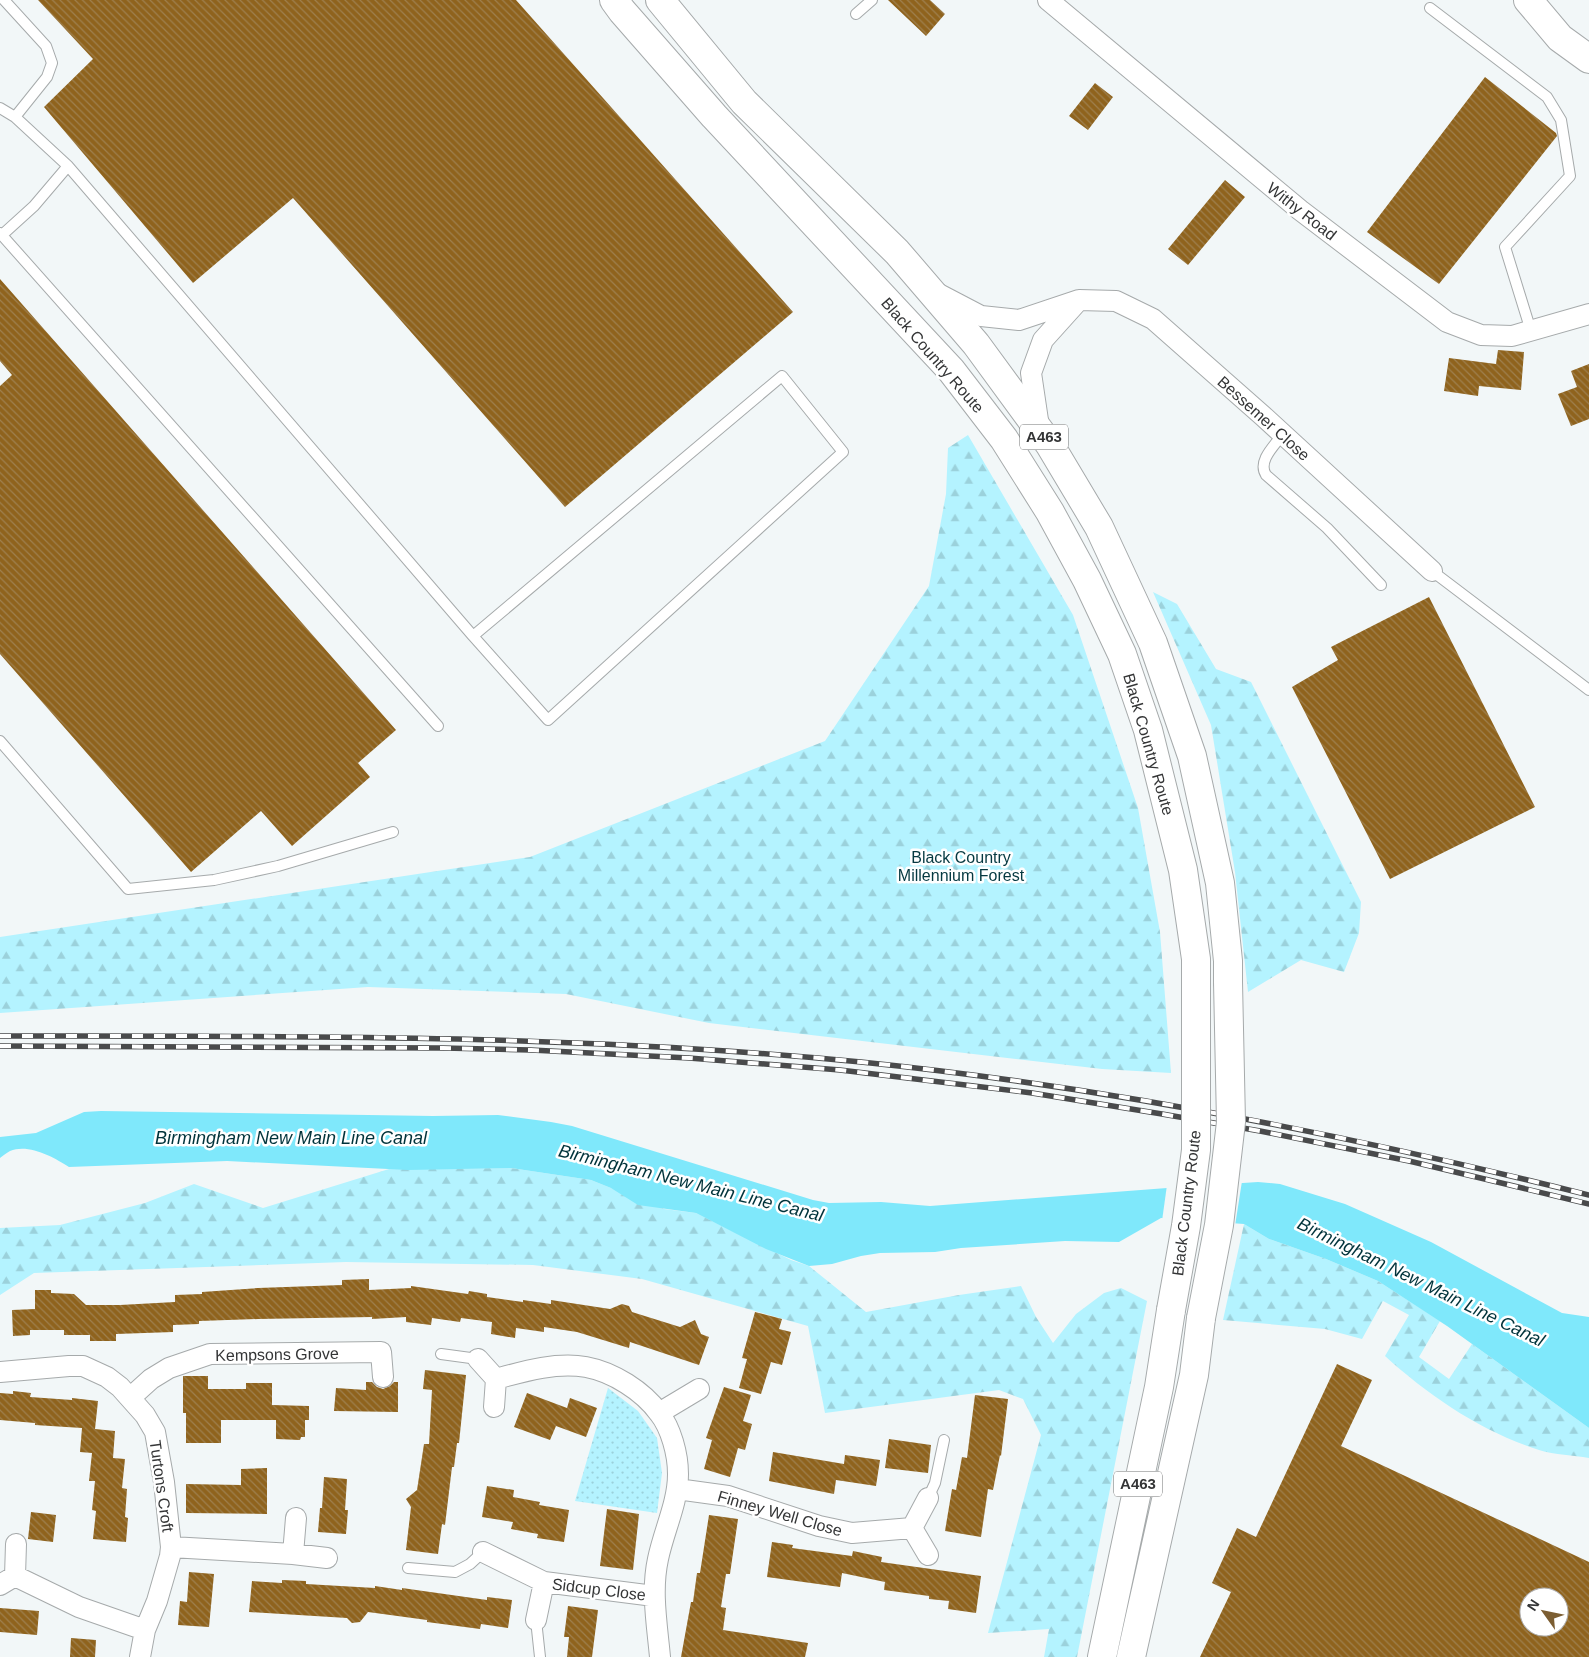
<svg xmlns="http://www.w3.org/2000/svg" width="1589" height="1657" font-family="Helvetica,sans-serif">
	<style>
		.green { fill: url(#green-dots) }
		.forest { fill: url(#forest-firs) }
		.water { fill: #7fe8fb }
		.pier { fill: #f2f7f8 }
		.building { fill: url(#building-back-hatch); fill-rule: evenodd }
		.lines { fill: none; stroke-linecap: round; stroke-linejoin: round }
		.lane-casing { stroke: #a6aaab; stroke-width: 12 }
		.street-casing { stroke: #a6aaab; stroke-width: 22 }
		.secondary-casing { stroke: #a6aaab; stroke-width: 30 }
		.highway-casing { stroke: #a6aaab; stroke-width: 30 }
		.lane { stroke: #fff; stroke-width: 10 }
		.street { stroke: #fff; stroke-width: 20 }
		.secondary { stroke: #fff; stroke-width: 28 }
		.highway { stroke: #fff; stroke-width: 28 }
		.rail-casing { stroke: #494a4b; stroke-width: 5.5 }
		.rail { stroke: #fff; stroke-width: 4; stroke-dasharray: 11; stroke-linecap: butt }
		.highway-bridge-casing { stroke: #a6aaab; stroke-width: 30; stroke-linecap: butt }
		.highway-bridge { stroke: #fff; stroke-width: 28 }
		.labels { text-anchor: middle; stroke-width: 5; stroke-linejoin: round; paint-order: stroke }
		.shield { fill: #fff; stroke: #717272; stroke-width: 1 }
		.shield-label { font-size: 15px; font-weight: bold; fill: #343536 }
		.street-label { font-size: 16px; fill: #343536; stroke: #fff }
		.park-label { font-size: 16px; fill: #053941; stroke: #fff }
		.water-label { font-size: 18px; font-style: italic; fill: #00333b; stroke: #fff }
	</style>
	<defs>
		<pattern id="green-dots" width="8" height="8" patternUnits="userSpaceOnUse" patternTransform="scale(1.25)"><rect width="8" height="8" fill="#b4f3ff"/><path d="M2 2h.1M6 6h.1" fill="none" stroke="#9bd1db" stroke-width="1.8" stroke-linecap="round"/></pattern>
		<pattern id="forest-firs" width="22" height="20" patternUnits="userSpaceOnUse" patternTransform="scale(1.25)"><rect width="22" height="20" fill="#b4f3ff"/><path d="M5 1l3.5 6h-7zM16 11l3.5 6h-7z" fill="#9bd1db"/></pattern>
		<pattern id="building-back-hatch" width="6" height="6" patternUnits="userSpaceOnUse" patternTransform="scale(1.25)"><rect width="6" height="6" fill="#8f631d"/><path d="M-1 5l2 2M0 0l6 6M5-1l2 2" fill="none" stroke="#9e804f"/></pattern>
	</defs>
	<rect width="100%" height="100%" fill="#f2f7f8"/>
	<path class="green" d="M 608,1388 L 638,1411 L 657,1438 L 662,1473 L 657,1513 L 575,1501 Z"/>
	<path class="forest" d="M 968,435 L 1073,615 L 1138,808 L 1160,932 L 1171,1073 L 1102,1069 L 709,1023 L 566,994 L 368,987 L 0,1013 L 0,937 L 530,857 L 825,741 L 929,586 L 946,494 L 948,448 Z
		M 1153,592 L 1177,604 L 1216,669 L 1251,682 L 1361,902 L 1359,933 L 1344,972 L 1301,960 L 1248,992 L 1235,872 L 1211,725 Z
		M 511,1168 L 591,1180 L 664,1209 L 696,1213 L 791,1260 L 809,1266 L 866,1312 L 959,1295 L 1021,1286 L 1036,1317 L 1053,1343 L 1076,1314 L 1104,1293 L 1121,1288 L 1147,1301 L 1077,1657 L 1044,1657 L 1049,1629 L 988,1633 L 1041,1435 L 1023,1399 L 999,1390 L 825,1413 L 808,1326 L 642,1279 L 533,1265 L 346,1262 L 34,1273 L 0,1295 L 0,1228 L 60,1225 L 145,1203 L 194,1184 L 263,1208 L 389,1169 Z
		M 1244,1224 L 1269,1239 L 1326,1259 L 1378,1281 L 1440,1321 L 1419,1357 L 1449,1379 L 1472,1344 L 1589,1428 L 1589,1458 C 1573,1455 1555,1455 1539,1450 C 1482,1432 1429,1396 1385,1356 L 1409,1315 L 1383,1301 L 1362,1339 L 1325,1329 L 1223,1320 Z"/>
	<path class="water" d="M 101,1111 L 433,1116 L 498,1115 L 551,1122 L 572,1126 L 813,1200 L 829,1203 L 881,1202 L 930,1206 L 1167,1188 L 1258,1182 L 1280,1184 L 1345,1204 L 1431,1242 L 1562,1313 L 1589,1317 L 1589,1428 L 1447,1326 L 1378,1281 L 1326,1259 L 1269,1239 L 1244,1224 L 1161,1218 L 1119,1242 L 1065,1241 L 961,1248 L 935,1252 L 880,1253 L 861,1256 L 832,1264 L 809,1266 L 766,1249 L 696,1213 L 638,1205 L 611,1188 L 591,1180 L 511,1168 L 408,1170 L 227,1161 L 69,1167 C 54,1157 28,1143 10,1151 C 6,1153 3,1156 0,1158 L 0,1137 L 36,1133 L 84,1112 Z"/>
	<path class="pier" d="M 1242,1181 L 1235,1226 L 1162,1221 L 1167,1185 Z"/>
	<path class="building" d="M 38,0 L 516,0 L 793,312 L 565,507 L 293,198 L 193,283 L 44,107 L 93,59 Z
		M 888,0 L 930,0 L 945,14 L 926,36 Z
		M 1485,77 L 1556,133 L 1557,136 L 1439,284 L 1367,232 Z
		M 1095,83 L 1113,97 L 1088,130 L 1069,116 Z
		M 1225,180 L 1245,197 L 1188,265 L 1168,249 Z
		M 0,279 L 396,730 L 358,763 L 370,777 L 292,846 L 261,811 L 191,872 L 0,654 L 0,386 L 12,375 L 0,361 Z
		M 1498,350 L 1524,352 L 1521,390 L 1479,386 L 1478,396 L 1444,391 L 1449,358 L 1496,364 Z
		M 1589,364 L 1589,419 L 1571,426 L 1558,394 L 1577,387 L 1571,371 Z
		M 1429,597 L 1535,807 L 1390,879 L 1292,687 L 1338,660 L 1331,647 Z
		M 369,1279 L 369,1290 L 411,1288 L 411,1286 L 468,1294 L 469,1291 L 487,1294 L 487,1297 L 523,1302 L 523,1300 L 551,1304 L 551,1300 L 610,1309 L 622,1304 L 629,1306 L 632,1312 L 680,1327 L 695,1320 L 701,1334 L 709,1337 L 699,1365 L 630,1342 L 629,1348 L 577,1332 L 544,1327 L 544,1332 L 516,1328 L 515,1338 L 491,1334 L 492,1322 L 461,1318 L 460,1322 L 432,1318 L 431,1325 L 406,1322 L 406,1317 L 372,1319 L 372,1317 L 258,1319 L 199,1321 L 199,1324 L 173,1325 L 173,1332 L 116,1334 L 116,1341 L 90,1341 L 90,1335 L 64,1335 L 64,1330 L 30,1330 L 30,1335 L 13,1336 L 12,1310 L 35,1309 L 35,1290 L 51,1290 L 51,1293 L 74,1294 L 86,1305 L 120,1305 L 175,1302 L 175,1295 L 202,1294 L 202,1292 L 258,1288 L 342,1285 L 342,1280 Z
		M 755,1312 L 782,1319 L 779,1329 L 791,1332 L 782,1365 L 771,1362 L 761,1394 L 739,1388 L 747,1359 L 742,1358 Z
		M 1337,1364 L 1372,1380 L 1341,1446 L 1589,1562 L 1589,1657 L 1200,1657 L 1231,1592 L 1212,1583 L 1237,1528 L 1256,1537 ZM 1529,1597 L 1559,1597 L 1559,1627 L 1529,1627 Z
		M 425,1370 L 466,1375 L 459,1443 L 457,1443 L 454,1467 L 452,1467 L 445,1525 L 442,1524 L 438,1554 L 406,1550 L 411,1507 L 406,1499 L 417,1490 L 424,1444 L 429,1444 L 432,1390 L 423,1389 Z
		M 183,1376 L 208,1376 L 208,1389 L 246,1389 L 246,1383 L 272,1383 L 272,1405 L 309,1406 L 309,1420 L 305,1420 L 305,1437 L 301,1437 L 300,1440 L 276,1439 L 276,1420 L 221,1420 L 221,1443 L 186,1443 L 186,1413 L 183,1413 Z
		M 366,1382 L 372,1382 L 377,1387 L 383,1389 L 390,1386 L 394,1382 L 398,1382 L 398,1412 L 334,1411 L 336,1388 L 366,1390 Z
		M 724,1387 L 751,1395 L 743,1421 L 752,1424 L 745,1450 L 738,1448 L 730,1477 L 704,1469 L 712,1440 L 706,1438 Z
		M 13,1391 L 31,1393 L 30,1397 L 72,1400 L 72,1398 L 98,1401 L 95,1429 L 115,1431 L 113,1458 L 125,1459 L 122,1488 L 127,1489 L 125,1517 L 128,1518 L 126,1542 L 93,1539 L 96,1511 L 92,1510 L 95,1481 L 89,1481 L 92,1453 L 80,1452 L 82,1428 L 35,1425 L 35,1423 L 0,1420 L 0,1393 L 13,1394 Z
		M 527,1393 L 567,1408 L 570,1398 L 597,1408 L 586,1437 L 556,1426 L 550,1440 L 514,1427 Z
		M 975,1395 L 1008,1399 L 1001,1456 L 1000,1455 L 993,1490 L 988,1489 L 981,1537 L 945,1531 L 952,1489 L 956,1490 L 962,1457 L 967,1458 Z
		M 889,1439 L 931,1445 L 928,1473 L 885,1468 Z
		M 773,1452 L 844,1464 L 845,1455 L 880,1460 L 876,1486 L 836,1480 L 834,1494 L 769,1481 Z
		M 267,1468 L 267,1514 L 186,1513 L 186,1484 L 241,1485 L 241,1469 Z
		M 324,1477 L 347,1479 L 345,1510 L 348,1510 L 346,1534 L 318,1532 L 320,1508 L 322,1508 Z
		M 487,1486 L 514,1490 L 513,1497 L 540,1502 L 539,1505 L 569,1510 L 564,1542 L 537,1538 L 538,1534 L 511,1529 L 513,1522 L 482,1517 Z
		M 607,1509 L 639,1514 L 633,1570 L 600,1566 Z
		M 31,1512 L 56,1515 L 53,1542 L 28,1539 Z
		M 709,1515 L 738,1519 L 730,1574 L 726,1574 L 721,1607 L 726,1608 L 723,1630 L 808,1643 L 805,1657 L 681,1657 L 691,1602 L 693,1602 L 697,1573 L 700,1573 Z
		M 772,1542 L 793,1545 L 792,1548 L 852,1556 L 853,1551 L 882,1557 L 881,1562 L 981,1576 L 976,1613 L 948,1609 L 949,1601 L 929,1599 L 929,1596 L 884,1590 L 885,1582 L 842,1573 L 840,1587 L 767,1577 Z
		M 189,1572 L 214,1574 L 209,1627 L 178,1625 L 180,1601 L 187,1602 Z
		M 282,1580 L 306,1581 L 306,1584 L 375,1588 L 375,1586 L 402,1590 L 402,1588 L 487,1600 L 487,1597 L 512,1600 L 508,1628 L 481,1624 L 480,1629 L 427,1622 L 427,1620 L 368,1612 L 360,1622 L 352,1623 L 347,1618 L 249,1612 L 252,1581 L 282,1583 Z
		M 568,1606 L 598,1610 L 592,1657 L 567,1657 L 569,1637 L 564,1637 Z
		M 0,1608 L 39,1611 L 37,1635 L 0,1632 Z
		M 71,1638 L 96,1640 L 95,1657 L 70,1657 Z"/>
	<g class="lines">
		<defs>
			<path id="lane" d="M 4,0 L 46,46 L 52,63 L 47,77 L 15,117
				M 1430,8 L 1547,97 L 1561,120 L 1570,176 L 1505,247 L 1531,331
				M 856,14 L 872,0
				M 0,108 L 15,117 L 68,166 L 473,636 L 782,376 L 843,452 L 548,720 L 473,636
				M 0,233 L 438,726
				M 2,235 L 34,206 L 68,166
				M 1283,434 C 1275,445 1257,461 1266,475 L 1327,528 L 1381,585
				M 1432,571 L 1589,690
				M 0,741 L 128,889 L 214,880 L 278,866 L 393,832
				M 441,1354 L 478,1359
				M 928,1498 L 935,1483 L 944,1440
				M 408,1568 L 455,1572 L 470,1564 L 483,1552
				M 536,1620 L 540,1657"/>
			<path id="street" d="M 1048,0 L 1300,210 L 1447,322 L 1481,335 L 1512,336 L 1589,314
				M 937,293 L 981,316 L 1019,320 L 1079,300 L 1043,340 L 1031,373 L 1039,427
				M 1079,300 L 1116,301 L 1153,319 L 1263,416 L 1432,571
				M 478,1359 L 496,1379
				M 0,1372 L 69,1366 L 83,1366 L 107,1377 L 120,1387 L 145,1415 L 155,1432 L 164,1482 L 171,1547 L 170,1556 L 157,1601 L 145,1630 L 140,1657
				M 130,1398 L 151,1379 L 169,1368 L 210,1354 L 381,1352 L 383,1377
				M 494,1407 L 496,1379 C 525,1371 556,1362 586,1367 C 613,1372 643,1391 659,1413 C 671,1428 678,1454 678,1474 C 678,1503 664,1530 658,1559 C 651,1591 657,1624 660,1657
				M 659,1413 L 699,1389
				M 677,1489 L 728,1496 L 819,1526 L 852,1533 L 912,1528
				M 928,1498 L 912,1528 L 928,1555
				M 171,1547 L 293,1554 L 327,1558
				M 483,1552 L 544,1582 L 654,1596
				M 293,1554 L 296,1518
				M 15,1576 L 16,1544
				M 0,1585 L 15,1576 L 79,1607 L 145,1630
				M 536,1620 L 544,1582"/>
			<path id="secondary" d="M 1528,0 L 1560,38 L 1589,59"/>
			<path id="highway" d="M 614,0 L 622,11 L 714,116 L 951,370 L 1004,439 L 1050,512 L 1087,580 L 1122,654 L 1148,730 L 1183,870 L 1196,959 L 1196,967
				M 660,0 L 744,102 L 897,252 L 976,344 L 1050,445 L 1099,527 L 1153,643 L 1192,756 L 1220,883 L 1228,961 L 1228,982
				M 1102,1657 L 1159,1387 L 1171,1310
				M 1131,1657 L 1194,1375 L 1201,1318"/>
		</defs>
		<use href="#lane" class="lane-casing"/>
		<use href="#street" class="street-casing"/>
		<use href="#secondary" class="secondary-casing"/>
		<use href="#highway" class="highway-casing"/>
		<use href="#lane" class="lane"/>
		<use href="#street" class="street"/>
		<use href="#secondary" class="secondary"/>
		<use href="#highway" class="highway"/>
		<defs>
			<path id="rail" d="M 0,1036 C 287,1036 575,1034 861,1062 C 1107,1087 1349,1135 1589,1195
				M 0,1046 L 443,1048 L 531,1050 L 689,1058 L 840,1070 L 1032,1093 L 1162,1114 L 1260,1131 L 1409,1161 L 1589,1204"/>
		</defs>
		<use href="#rail" class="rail-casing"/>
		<use href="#rail" class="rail"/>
		<defs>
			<path id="highway-bridge" d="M 1171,1310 L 1186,1226 L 1196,1150 L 1196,967
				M 1201,1318 L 1219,1225 L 1231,1122 L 1228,982"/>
		</defs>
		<use href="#highway-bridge" class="highway-bridge-casing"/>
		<use href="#highway-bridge" class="highway-bridge"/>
	</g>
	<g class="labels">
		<g class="shield">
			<rect x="1020" y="424.5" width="48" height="25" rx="4"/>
			<rect x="1114" y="1471.5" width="48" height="25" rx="4"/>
		</g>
		<g class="shield-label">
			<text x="1044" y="442">A463</text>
			<text x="1138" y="1489">A463</text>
		</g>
		<g class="street-label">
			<text transform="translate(1302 211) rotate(38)" y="6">Withy Road</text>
			<text transform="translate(933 355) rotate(49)" y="6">Black Country Route</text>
			<text transform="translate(1264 418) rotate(42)" y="6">Bessemer Close</text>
			<text transform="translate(1149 744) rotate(74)" y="6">Black Country Route</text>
			<text transform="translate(1186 1203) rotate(-83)" y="6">Black Country Route</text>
			<text transform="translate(277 1354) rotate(-1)" y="6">Kempsons Grove</text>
			<text transform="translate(162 1486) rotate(82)" y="6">Turtons Croft</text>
			<text transform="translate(780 1513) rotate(16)" y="6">Finney Well Close</text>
			<text transform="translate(599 1589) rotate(7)" y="6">Sidcup Close</text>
		</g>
		<g class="park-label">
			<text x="961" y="863">Black Country<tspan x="961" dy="18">Millennium Forest</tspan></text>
		</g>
		<g class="water-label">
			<text x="291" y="1144">Birmingham New Main Line Canal</text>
			<text transform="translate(691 1183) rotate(14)" y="6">Birmingham New Main Line Canal</text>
			<text transform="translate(1421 1282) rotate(26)" y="6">Birmingham New Main Line Canal</text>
		</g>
	</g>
	<g transform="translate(1544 1612) rotate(303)"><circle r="24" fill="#ffffff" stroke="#aeaeaf"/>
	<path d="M0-4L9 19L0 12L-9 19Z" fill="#7c5e32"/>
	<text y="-8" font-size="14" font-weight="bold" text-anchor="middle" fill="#343536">N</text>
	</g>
</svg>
